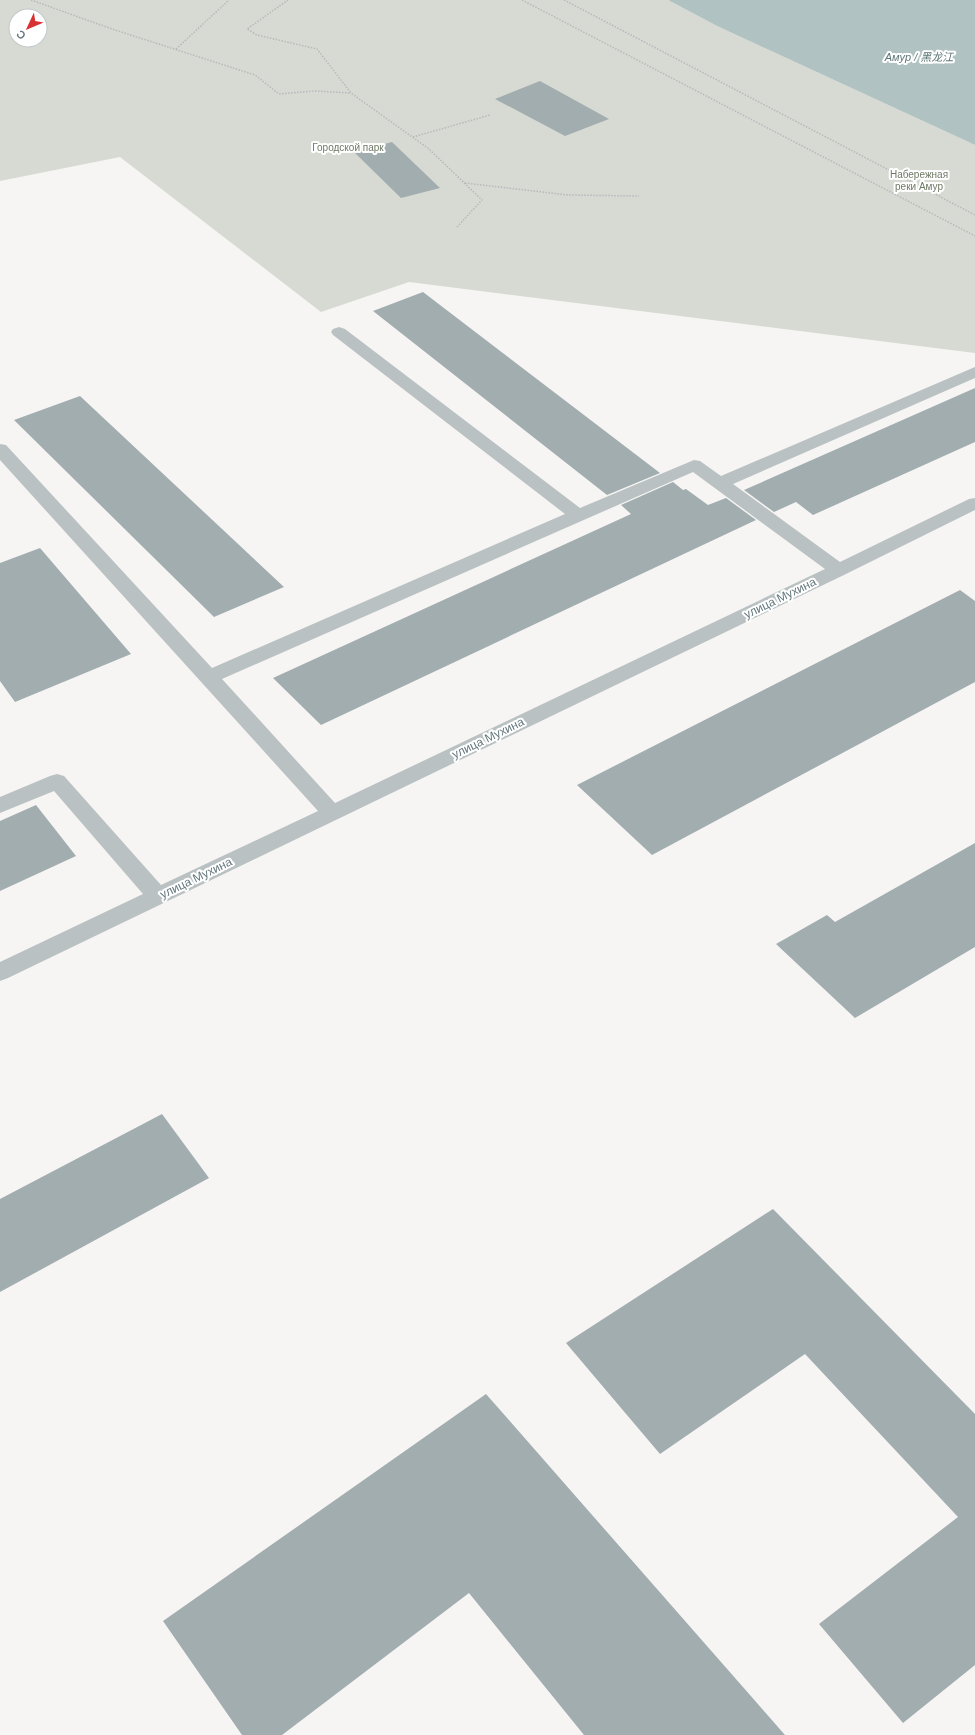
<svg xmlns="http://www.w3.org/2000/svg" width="975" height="1735" font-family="Helvetica,'Noto Sans SC',sans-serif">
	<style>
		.green { fill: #d7dad2; fill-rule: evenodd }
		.water { fill: #b1c2c3 }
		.building { fill: #a2adb0 }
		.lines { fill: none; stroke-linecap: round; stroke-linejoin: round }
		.path { stroke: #b5babb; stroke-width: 1.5; stroke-dasharray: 1.5 1.5; stroke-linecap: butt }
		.minor { fill: #bac1c2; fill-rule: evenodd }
		.labels { text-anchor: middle; stroke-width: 4; stroke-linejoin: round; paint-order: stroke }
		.far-park-label { font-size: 10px; fill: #6e7965; stroke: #fff }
		.far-water-label { font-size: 11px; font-style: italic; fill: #5e7778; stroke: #fff }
		.street-label { font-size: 12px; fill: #63777c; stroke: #fff }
	</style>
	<rect width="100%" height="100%" fill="#f6f5f3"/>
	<path class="green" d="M 0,0 L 668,0 L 717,26 L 975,145 L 975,353 L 409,282 L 321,312 L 120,157 L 0,181 ZM 16,16 L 40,16 L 40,40 L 16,40 Z"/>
	<path class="water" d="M 668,0 L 975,0 L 975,145 L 717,26 Z"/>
	<path class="building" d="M 540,81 L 609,119 L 565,136 L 495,99 Z
		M 392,142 L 440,188 L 401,198 L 354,152 Z
		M 423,292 L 660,473 L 607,495 L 373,311 Z
		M 975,388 L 975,442 L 813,515 L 796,502 L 774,512 L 744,490 Z
		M 80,396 L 284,587 L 214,617 L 14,420 Z
		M 673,482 L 683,490 L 686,489 L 708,505 L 726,498 L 756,520 L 321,725 L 273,678 L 631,514 L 621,505 Z
		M 40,548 L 131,654 L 15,702 L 0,681 L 0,563 Z
		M 960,590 L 975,601 L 975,682 L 652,855 L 577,785 Z
		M 36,805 L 76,856 L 0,891 L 0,821 Z
		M 975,843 L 975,947 L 855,1018 L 776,944 L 827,915 L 835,922 Z
		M 162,1114 L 209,1178 L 0,1292 L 0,1199 Z
		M 773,1209 L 975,1414 L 975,1665 L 903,1723 L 819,1624 L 958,1517 L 805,1354 L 660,1454 L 566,1343 Z
		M 486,1394 L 785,1735 L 584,1735 L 469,1593 L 282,1735 L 242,1735 L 163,1621 Z"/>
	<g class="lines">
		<path class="path" d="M 31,0 L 112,29 L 255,75 L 279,94 L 315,91 L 350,93
			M 288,0 L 247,29 L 257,35 L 317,49 L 351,93 L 429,149 L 482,200 L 457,227
			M 522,0 L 975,236
			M 564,0 L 975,215
			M 176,49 L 229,0
			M 413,137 L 490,115
			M 465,183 L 568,195 L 639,196"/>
		<path class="minor" d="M 339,327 L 345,329 L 580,508 L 694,460 L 700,461 L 721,476 L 975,367 L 975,378 L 733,484 L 840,562 L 969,499 L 975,498 L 975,510 L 846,574 L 8,978 L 0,981 L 0,962 L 143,894 L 54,791 L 0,813 L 0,797 L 50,776 L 57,774 L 64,776 L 161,885 L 318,811 L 0,460 L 0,444 L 6,445 L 212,668 L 565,514 L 333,335 L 331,332 L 333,329 ZM 693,472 L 825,569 L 335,803 L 222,679 Z"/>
	</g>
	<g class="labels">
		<g class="far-park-label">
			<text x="348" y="151">Городской парк</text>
			<text x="919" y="178">Набережная<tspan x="919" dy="12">реки Амур</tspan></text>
		</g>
		<g class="far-water-label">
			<text x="919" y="61">Амур / 黑龙江</text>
		</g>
		<g class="street-label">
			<text transform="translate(780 598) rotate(-26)" y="4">улица Мухина</text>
			<text transform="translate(488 738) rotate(-26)" y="4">улица Мухина</text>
			<text transform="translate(196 878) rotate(-26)" y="4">улица Мухина</text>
		</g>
	</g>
	<g transform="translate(28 28) rotate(226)"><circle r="19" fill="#ffffff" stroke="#c1c9cb"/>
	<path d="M0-3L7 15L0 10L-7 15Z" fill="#d83133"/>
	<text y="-6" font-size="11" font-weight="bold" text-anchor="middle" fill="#63777c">С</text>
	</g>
</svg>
